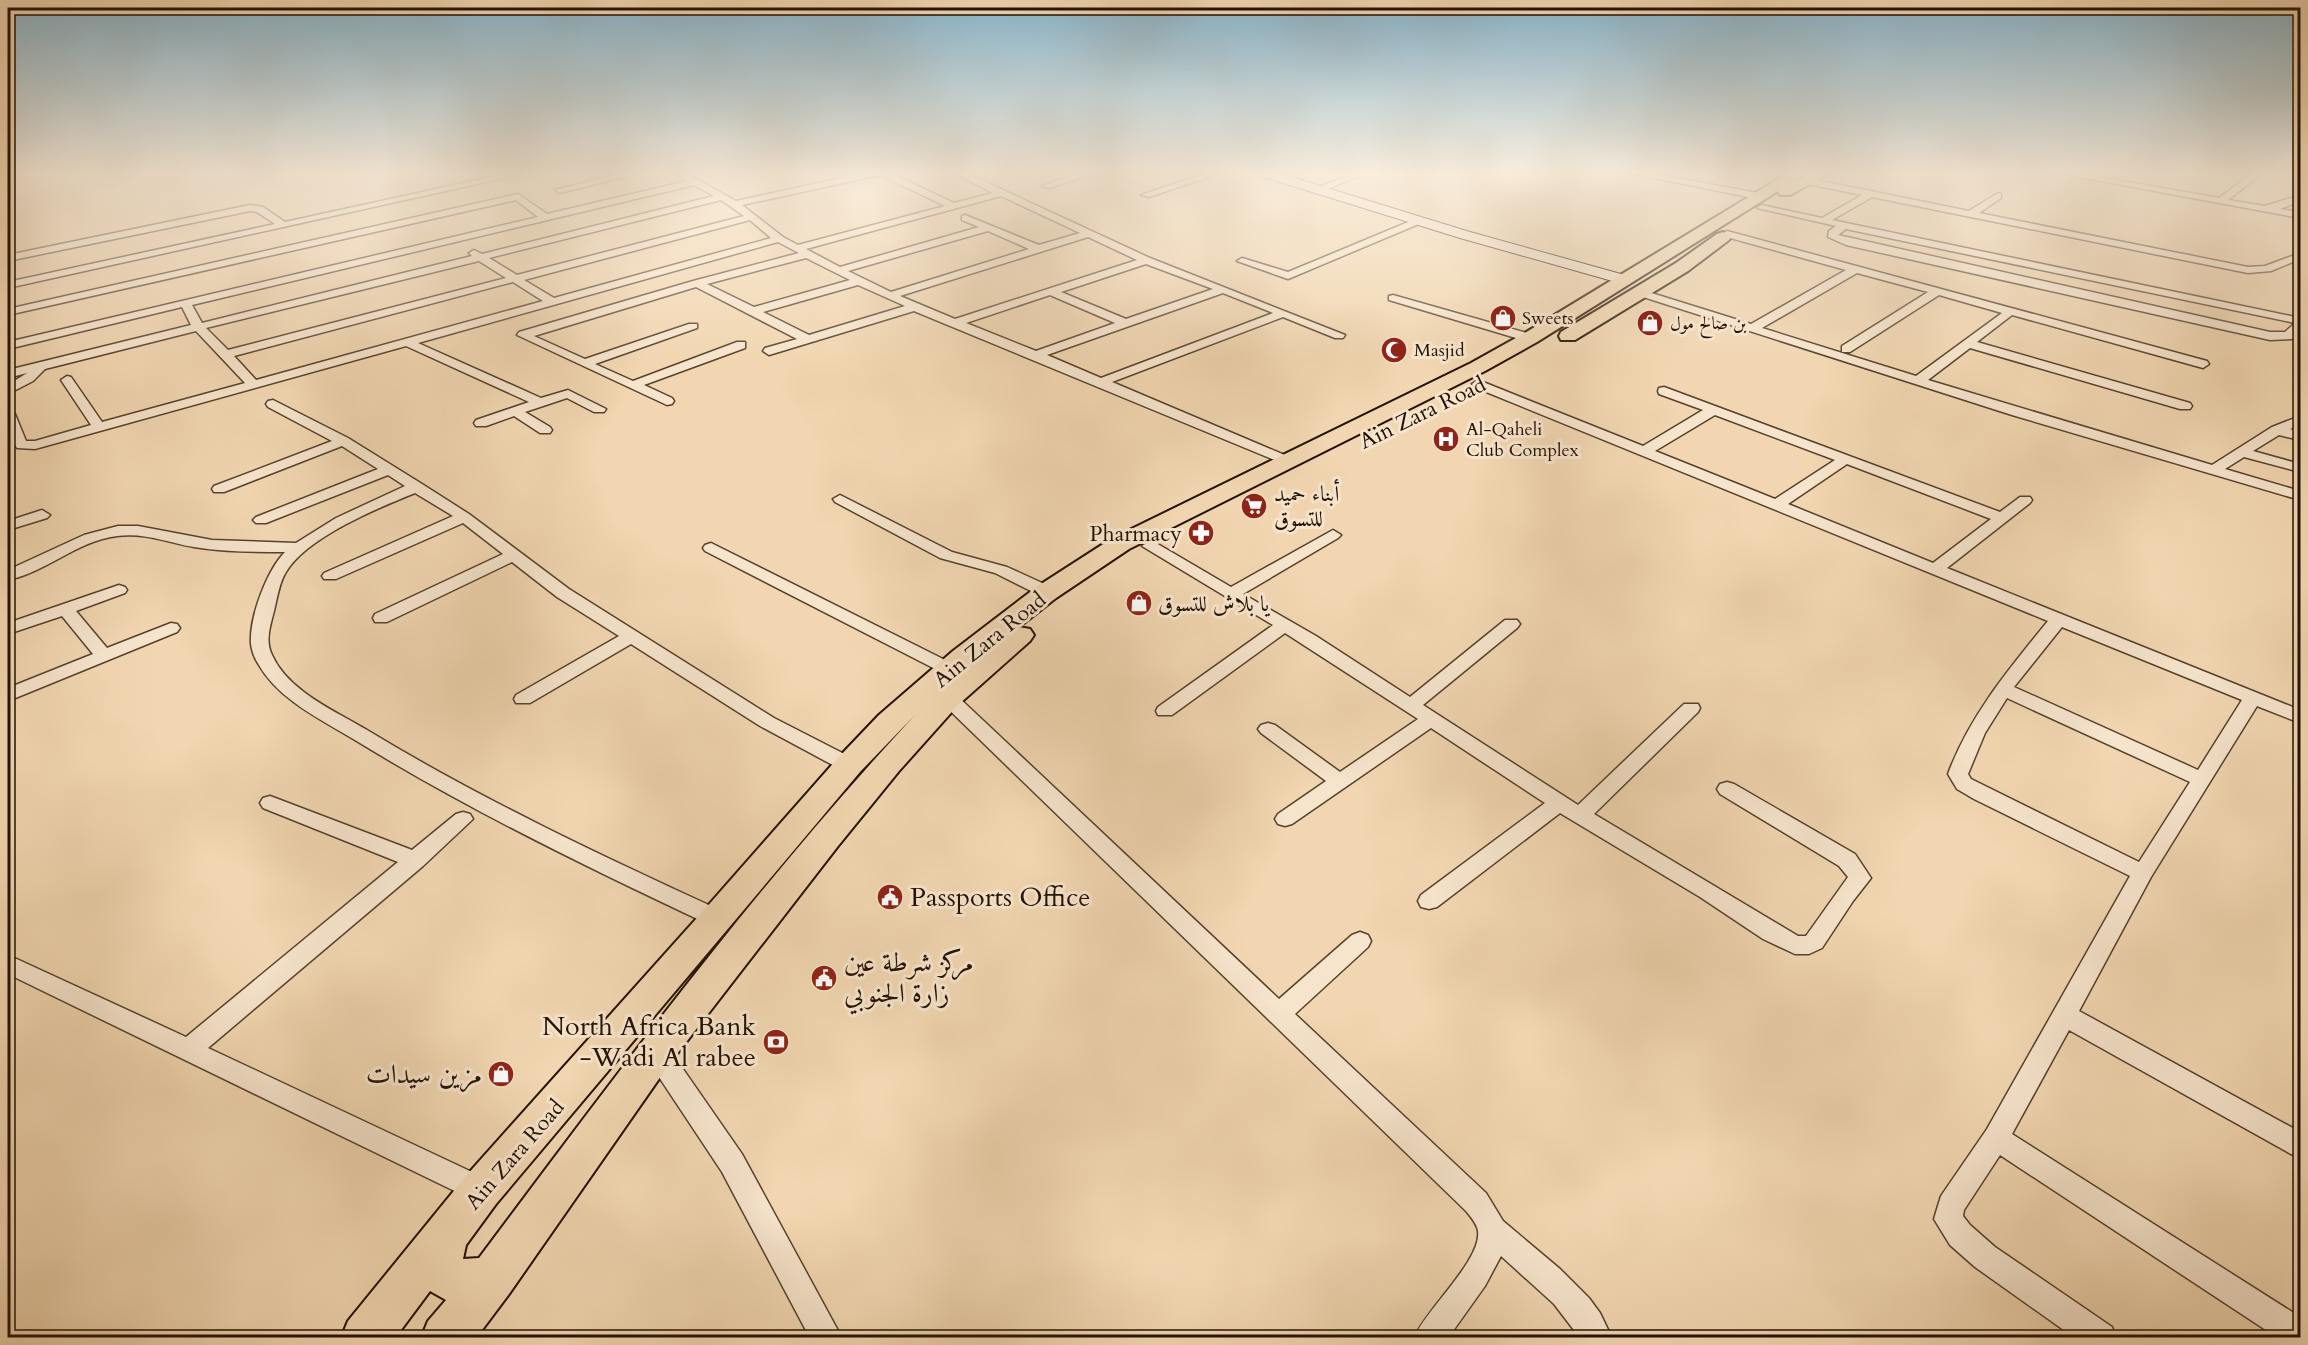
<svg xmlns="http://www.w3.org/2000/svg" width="2308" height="1345" font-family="Cardo,Amiri,serif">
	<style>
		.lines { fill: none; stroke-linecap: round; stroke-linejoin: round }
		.street-casing { stroke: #56422c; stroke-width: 3 }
		.secondary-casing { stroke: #231100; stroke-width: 2 }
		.primary-casing { stroke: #231100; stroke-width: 4 }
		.street { fill: #f6e4cc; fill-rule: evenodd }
		.secondary { fill: #f6e4cc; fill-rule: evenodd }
		.primary { fill: #f1d6b1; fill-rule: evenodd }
		.labels { text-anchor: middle; stroke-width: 6; stroke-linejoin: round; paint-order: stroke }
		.far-poi-label { font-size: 18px; fill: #231100; stroke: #f6e4cc; text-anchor: start }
		.street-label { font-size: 22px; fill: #231100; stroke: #f6e4cc }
		.poi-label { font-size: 22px; fill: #231100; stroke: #f6e4cc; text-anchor: start }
		.near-poi-label { font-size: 27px; fill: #231100; stroke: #f6e4cc; text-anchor: start }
	</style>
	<rect width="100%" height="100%" fill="#f1d6b1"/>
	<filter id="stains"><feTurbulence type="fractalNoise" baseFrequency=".00333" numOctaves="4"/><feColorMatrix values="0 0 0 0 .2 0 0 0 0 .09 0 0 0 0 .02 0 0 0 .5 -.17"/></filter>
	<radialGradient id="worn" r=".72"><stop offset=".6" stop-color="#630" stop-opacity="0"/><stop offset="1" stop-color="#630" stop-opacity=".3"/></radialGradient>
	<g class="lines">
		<defs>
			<path id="street" d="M 514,172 L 531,172 L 8,288 L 8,282 L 275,224 L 257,212 L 250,211 L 8,261 L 8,255 L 250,205 L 263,207 L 285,222 Z
				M 627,172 L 644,172 L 560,193 L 555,190 Z
				M 673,172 L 684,172 L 736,201 L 869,172 L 888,172 L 954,203 L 993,193 L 952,172 L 964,172 L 1150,258 L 1345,335 L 1343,338 L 1335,338 L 1283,317 L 1112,382 L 1294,459 L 1296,462 L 1294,465 L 1289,466 L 914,311 L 769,355 L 763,351 L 765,348 L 797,339 L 696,287 L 534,336 L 585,359 L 689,324 L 697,324 L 697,328 L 595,364 L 633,381 L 737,342 L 745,342 L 745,348 L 644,385 L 672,398 L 674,401 L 672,404 L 667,405 L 517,335 L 519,332 L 693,281 L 799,253 L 778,242 L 418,343 L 541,398 L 568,390 L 606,409 L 604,412 L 594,412 L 567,398 L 525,412 L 550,427 L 552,430 L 550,433 L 540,433 L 514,416 L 486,426 L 476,426 L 474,423 L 476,420 L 529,402 L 406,346 L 35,449 L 17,448 L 8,433 L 8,410 L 15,414 L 26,441 L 35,441 L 91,425 L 61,380 L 67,376 L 71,377 L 102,422 L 245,383 L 196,331 L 45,369 L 33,381 L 8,394 L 8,385 L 27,373 L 8,378 L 8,370 L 191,325 L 182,307 L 8,349 L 8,342 L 538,217 L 516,200 L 8,315 L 8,309 L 518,194 L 547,214 L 687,181 ZM 880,175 L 945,206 L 798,245 L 783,237 L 742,205 ZM 694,185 L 714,196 L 482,254 L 474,250 L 469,253 L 472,256 L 202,323 L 192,305 ZM 1001,196 L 1080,233 L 1039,245 L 965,215 L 962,216 L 962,220 L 979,227 L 840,267 L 806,249 ZM 721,200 L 744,216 L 517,275 L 489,258 ZM 750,220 L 771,238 L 554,298 L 524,280 ZM 988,231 L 1029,249 L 891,292 L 848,271 ZM 1088,237 L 1137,260 L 955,319 L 900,296 ZM 806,258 L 850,280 L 754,307 L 707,284 ZM 479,261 L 506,278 L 228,350 L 206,328 ZM 1146,264 L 1213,289 L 1126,319 L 1061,292 ZM 513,282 L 543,301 L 256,380 L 234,356 ZM 858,285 L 905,306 L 809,335 L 763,312 ZM 1223,293 L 1273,313 L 1101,378 L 1047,355 ZM 1050,295 L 1115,323 L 1036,351 L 966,323 Z
				M 1083,172 L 1097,172 L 1050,188 L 1042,186 Z
				M 1210,172 L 1224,172 L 1149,197 L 1141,195 Z
				M 1356,172 L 1369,172 L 1320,192 L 1312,190 Z
				M 1625,172 L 1644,172 L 1758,193 L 1763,196 L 1758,199 Z
				M 2052,172 L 2072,172 L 2219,198 L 2254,172 L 2257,173 L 2257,177 L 2228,200 L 2265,206 L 2300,195 L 2300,201 L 2280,209 L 2300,212 L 2300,218 Z
				M 1806,178 L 1969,211 L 1998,193 L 2001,194 L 2001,198 L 1979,213 L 2248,267 L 2265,266 L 2300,253 L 2300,259 L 2271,271 L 2248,273 L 1872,197 L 1832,220 L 2300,318 L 2300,331 L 2292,339 L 2270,340 L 1846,245 L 1828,237 L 1829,231 L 1836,226 L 1757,208 L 1762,205 L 1822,218 L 1862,195 L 1803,183 L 1802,181 ZM 1846,229 L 2295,323 L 2285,332 L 2270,332 L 1838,235 Z
				M 1418,218 L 1423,221 L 1421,223 L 1288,279 L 1237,261 L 1242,258 L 1288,272 Z
				M 1727,231 L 2207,361 L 2209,364 L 2203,368 L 2012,315 L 1977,342 L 2190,403 L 2192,406 L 2190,409 L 2180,409 L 1970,348 L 1928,380 L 2212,465 L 2272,427 L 2300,416 L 2300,425 L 2290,429 L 2300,432 L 2300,440 L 2279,435 L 2253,451 L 2300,464 L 2300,472 L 2244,457 L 2225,469 L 2300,491 L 2300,500 L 2012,415 L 1637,295 L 1637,291 L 1645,291 L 1751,324 L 1846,270 L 1723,236 L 1722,234 ZM 1857,273 L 1928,292 L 1842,346 L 1842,352 L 1850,352 L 1939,295 L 2002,313 L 1916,376 L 1762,328 Z
				M 1393,295 L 1534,335 L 1536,338 L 1530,342 L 1526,341 L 1389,300 L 1389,296 Z
				M 1478,380 L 1643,446 L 1703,410 L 1659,394 L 1658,391 L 1659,388 L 1664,387 L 2000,512 L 2020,497 L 2030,497 L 2032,500 L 2030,503 L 1947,568 L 2300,710 L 2300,723 L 2257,706 L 2151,877 L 2079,1011 L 2300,1132 L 2300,1157 L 2291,1154 L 2069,1030 L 2012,1134 L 2300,1317 L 2300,1338 L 2278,1338 L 2000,1155 L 1964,1210 L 1963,1216 L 1970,1225 L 1995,1247 L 2112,1327 L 2116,1338 L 2075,1338 L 1975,1267 L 1950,1245 L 1934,1219 L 1941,1196 L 1987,1129 L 2130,876 L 1974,799 L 1957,789 L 1948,774 C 1970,715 2009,669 2048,621 L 1474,387 L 1472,384 ZM 1715,415 L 1835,460 L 1775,499 L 1655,451 ZM 1847,464 L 1991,519 L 1933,563 L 1788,504 ZM 2062,627 L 2242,700 L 2198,770 L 2014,687 ZM 2007,698 L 2190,782 L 2139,862 L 1971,779 L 1968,774 L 1985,733 Z
				M 273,400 L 348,438 L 422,484 L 469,514 L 569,589 L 774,718 L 856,760 L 859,765 L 856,770 L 849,772 L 842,770 L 760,726 L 631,644 L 530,703 L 516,703 L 514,699 L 516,695 L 619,636 L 557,597 L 512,562 L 387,622 L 375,622 L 373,618 L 375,614 L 503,554 L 463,523 L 336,579 L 324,579 L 322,576 L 324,573 L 453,516 L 415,493 C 378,508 307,537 286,572 C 279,583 277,599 274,611 C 270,626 265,641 272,655 C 288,691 335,711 367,730 C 482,800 604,857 726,913 L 729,919 L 726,925 L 718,928 L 710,925 C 589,868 469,810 355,740 C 322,720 279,700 259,665 C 255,659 252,652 251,644 C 249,618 267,570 285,552 C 255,552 224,552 194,547 C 169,543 144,532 117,536 C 77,541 46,572 8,580 L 8,570 L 84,535 L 118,526 L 138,526 L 212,540 L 296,543 L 336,518 L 405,486 L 388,475 L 266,523 L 256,523 L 253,520 L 256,517 L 378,469 L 342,446 L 224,492 L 214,492 L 212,489 L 214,486 L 332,441 L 268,407 L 266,404 L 268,401 Z
				M 840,495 L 952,552 L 1007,567 L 1053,588 L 1055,592 L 1047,597 L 1041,596 L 995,573 L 940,558 L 835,502 L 833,499 Z
				M 42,510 L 50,515 L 47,518 L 8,530 L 8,521 Z
				M 1333,530 L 1341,535 L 1338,538 L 1243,594 L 1316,636 L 1410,697 L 1505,620 L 1517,620 L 1520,624 L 1517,628 L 1423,705 L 1578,805 L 1684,704 L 1698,704 L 1700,708 L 1698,712 L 1594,814 L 1798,936 L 1806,936 L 1848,877 L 1839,866 L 1720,794 L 1717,789 L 1720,784 L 1727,782 L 1734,784 L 1855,854 L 1871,878 L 1853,901 L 1822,948 L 1809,954 L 1795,954 L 1763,939 L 1700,897 L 1560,813 L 1437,907 L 1429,909 L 1421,907 L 1418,901 L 1421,895 L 1545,803 L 1431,728 L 1292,824 L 1285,826 L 1278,824 L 1275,819 L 1278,814 L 1326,781 L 1261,733 L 1258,729 L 1261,725 L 1268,723 L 1275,725 L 1340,772 L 1418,719 L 1285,633 L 1172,715 L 1158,715 L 1156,711 L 1158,707 L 1273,625 L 1142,546 L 1150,541 L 1156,543 L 1231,587 Z
				M 711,543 L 955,665 L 958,669 L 955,673 L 943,673 L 705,551 L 703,548 L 705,545 Z
				M 119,585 L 125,587 L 127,590 L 125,593 L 76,611 L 107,648 L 171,623 L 177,624 L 180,628 L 177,632 L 8,701 L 8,688 L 93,654 L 62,616 L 8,634 L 8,623 Z
				M 948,692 L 955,694 L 1279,999 L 1352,935 L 1360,932 L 1368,935 L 1371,941 L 1368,947 L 1295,1014 L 1486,1193 L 1503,1221 L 1560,1269 L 1589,1298 L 1600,1313 L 1612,1338 L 1580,1338 L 1554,1304 L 1501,1256 L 1485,1286 L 1448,1338 L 1414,1338 C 1426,1309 1482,1260 1478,1231 C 1477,1224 1471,1217 1466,1211 L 941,702 L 939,698 L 941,694 Z
				M 270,796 L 412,850 L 456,814 L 463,812 L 470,814 L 473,819 L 423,866 L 208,1048 L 491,1181 L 495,1190 L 491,1199 L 481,1203 L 471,1199 L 8,974 L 8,955 L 186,1037 L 398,862 L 263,808 L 260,803 L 263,798 Z
				M 656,1040 L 665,1043 L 742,1154 L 842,1338 L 810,1338 L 722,1172 L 647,1059 L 644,1051 L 647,1043 Z"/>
			<path id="secondary" d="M 1255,172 L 1275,172 L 1470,232 L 1628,276 L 1631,279 L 1623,284 L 1460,238 L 1257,175 Z"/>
			<path id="primary" d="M 1790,172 L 1807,172 L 1792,183 L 1814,172 L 1832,172 L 1790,195 L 1780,195 L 1778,191 L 1537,342 L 1485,371 L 1129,549 L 1056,598 L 1019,627 L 1030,629 L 1034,635 L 1030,641 L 958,705 L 899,771 L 838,846 L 670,1063 L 509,1294 L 476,1338 L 421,1338 L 428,1321 L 446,1300 L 430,1291 L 395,1338 L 341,1338 L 348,1321 L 466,1176 L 705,909 L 838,758 L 879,715 L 953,651 L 1038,586 L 1111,539 L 1471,363 L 1523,334 ZM 915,715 C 757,885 618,1072 479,1258 L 463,1259 L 466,1245 L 496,1204 L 860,772 Z
				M 1723,232 L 1731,237 L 1729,240 L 1688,271 L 1575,340 L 1561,340 L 1559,336 L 1561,332 L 1676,263 L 1717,234 Z"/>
		</defs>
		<use href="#street" class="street-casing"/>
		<use href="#secondary" class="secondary-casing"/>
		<use href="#primary" class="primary-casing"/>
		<use href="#street" class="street"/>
		<use href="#secondary" class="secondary"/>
		<use href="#primary" class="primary"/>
	</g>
	<linearGradient id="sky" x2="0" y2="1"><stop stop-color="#89b6ce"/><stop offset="0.48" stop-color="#f9eddc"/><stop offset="1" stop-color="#f9eddc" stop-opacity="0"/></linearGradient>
	<rect width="2308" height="360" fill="url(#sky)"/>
	<defs>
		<symbol id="shop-disc" viewBox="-11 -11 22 22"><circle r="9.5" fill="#8f2418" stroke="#f6e4cc"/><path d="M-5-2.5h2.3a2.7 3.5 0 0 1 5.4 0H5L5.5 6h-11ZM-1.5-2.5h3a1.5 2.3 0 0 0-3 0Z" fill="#fff"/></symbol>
		<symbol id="mosque-disc" viewBox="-11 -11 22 22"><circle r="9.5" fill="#8f2418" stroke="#f6e4cc"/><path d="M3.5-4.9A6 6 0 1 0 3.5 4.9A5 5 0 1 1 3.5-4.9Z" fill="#fff"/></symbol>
		<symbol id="hospital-disc" viewBox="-11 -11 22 22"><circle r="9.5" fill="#8f2418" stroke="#f6e4cc"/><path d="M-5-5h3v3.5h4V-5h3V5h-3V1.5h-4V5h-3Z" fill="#fff"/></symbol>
		<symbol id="supermarket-disc" viewBox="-11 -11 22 22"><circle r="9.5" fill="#8f2418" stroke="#f6e4cc"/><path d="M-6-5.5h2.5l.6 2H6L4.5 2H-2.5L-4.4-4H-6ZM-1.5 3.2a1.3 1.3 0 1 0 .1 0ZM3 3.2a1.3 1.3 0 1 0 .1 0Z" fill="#fff"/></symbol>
		<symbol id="pharmacy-disc" viewBox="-11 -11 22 22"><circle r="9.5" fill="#8f2418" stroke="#f6e4cc"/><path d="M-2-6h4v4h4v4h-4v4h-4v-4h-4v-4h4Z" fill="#fff"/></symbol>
		<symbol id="civic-disc" viewBox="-11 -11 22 22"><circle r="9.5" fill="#8f2418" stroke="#f6e4cc"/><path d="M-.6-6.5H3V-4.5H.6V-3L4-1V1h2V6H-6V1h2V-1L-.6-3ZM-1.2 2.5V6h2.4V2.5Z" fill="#fff"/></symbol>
		<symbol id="bank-disc" viewBox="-11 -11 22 22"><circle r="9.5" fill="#8f2418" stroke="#f6e4cc"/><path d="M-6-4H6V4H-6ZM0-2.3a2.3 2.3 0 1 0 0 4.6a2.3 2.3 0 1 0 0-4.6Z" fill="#fff"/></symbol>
	</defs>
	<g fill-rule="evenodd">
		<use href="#shop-disc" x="1488" y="303" width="30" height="30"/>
		<use href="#shop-disc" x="1635" y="308" width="30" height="30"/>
		<use href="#mosque-disc" x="1379" y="335" width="30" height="30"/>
		<use href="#hospital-disc" x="1431" y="424" width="30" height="30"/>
		<use href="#supermarket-disc" x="1239" y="491" width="30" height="30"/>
		<use href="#pharmacy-disc" x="1186" y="518" width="30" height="30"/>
		<use href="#shop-disc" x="1124" y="588" width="30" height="30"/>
		<use href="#civic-disc" x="875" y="882" width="30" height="30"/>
		<use href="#civic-disc" x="809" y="963" width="30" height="30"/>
		<use href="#bank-disc" x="761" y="1027" width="30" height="30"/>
		<use href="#shop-disc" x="486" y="1059" width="30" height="30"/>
	</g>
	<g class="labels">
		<g class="far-poi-label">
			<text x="1522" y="324">Sweets</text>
			<text x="1670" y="329">بن صالح مول</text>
			<text x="1414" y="356">Masjid</text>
			<text x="1466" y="435">Al-Qaheli<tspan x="1466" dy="21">Club Complex</tspan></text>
		</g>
		<g class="street-label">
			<text transform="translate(1422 412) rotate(-26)" y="8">Ain Zara Road</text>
			<text transform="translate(989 639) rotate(-39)" y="8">Ain Zara Road</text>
			<text transform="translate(514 1154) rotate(-49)" y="8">Ain Zara Road</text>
		</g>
		<g class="poi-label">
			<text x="1274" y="501">أبناء حميد<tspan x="1274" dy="25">للتسوق</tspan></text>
			<text x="1182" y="541" text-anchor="end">Pharmacy</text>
			<text x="1158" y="611">يا بلاش للتسوق</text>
		</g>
		<g class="near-poi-label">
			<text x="910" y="906">Passports Office</text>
			<text x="844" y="971">مركز شرطة عين<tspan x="844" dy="31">زارة الجنوبي</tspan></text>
			<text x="756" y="1035" text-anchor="end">North Africa Bank<tspan x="756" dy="31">-Wadi Al rabee</tspan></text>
			<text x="482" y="1083" text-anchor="end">مزين سيدات</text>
		</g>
	</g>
	<rect width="2308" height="1345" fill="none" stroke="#f1d6b1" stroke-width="30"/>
	<rect x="9" y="9" width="2290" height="1327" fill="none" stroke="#231100" stroke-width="3"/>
	<rect x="15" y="15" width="2278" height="1315" fill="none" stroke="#231100" stroke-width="1.5"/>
	<rect width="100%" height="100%" filter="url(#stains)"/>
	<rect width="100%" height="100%" fill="url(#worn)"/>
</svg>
